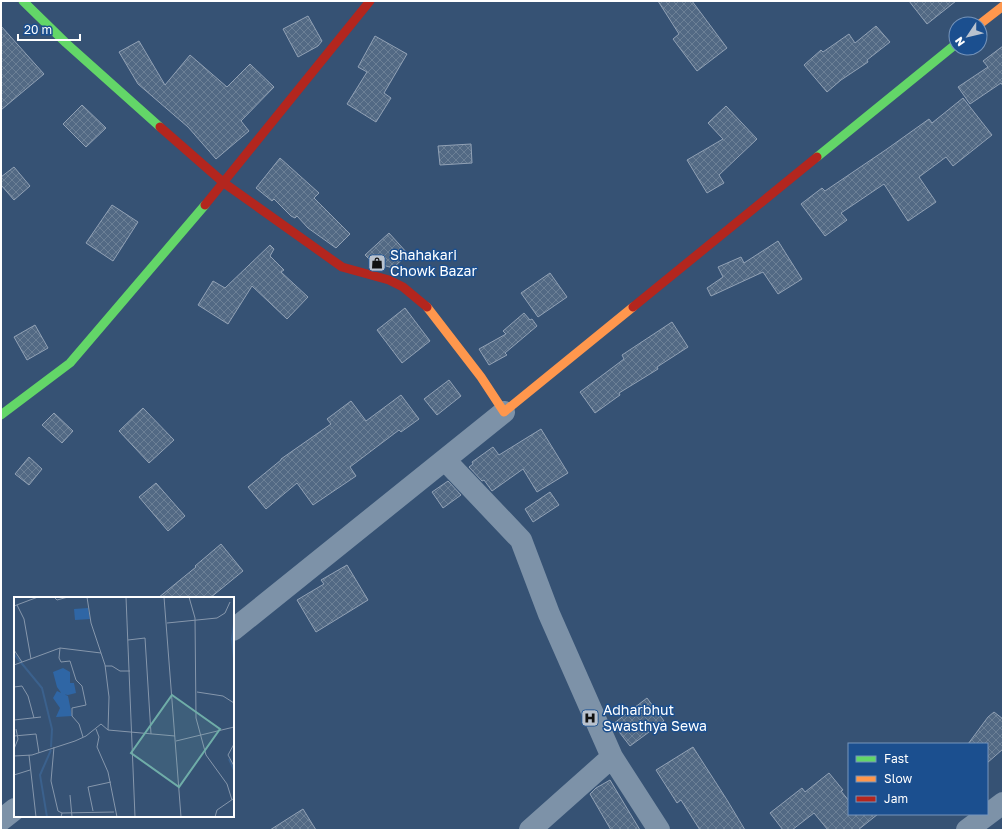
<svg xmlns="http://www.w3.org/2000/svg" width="1004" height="831" font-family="'Golos Text',sans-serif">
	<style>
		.building { fill: url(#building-cross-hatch); stroke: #92a2b6 }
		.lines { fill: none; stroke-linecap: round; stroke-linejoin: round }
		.street { stroke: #7d92a8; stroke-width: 22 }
		.fast { stroke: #63d668; stroke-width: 9 }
		.slow { stroke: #ff974d; stroke-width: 9 }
		.jam { stroke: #b3261e; stroke-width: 9 }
		.labels { text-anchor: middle; stroke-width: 3; stroke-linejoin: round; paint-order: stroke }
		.poi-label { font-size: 14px; fill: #fff; stroke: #1b4f8f; text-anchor: start }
		.inset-river { fill: none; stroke: #3b618d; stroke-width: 2 }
		.inset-road { fill: none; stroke: #8697ac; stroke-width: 1 }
		.view { fill: #6fada8; fill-opacity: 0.15; stroke: #6fada8; stroke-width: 2 }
		.inset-edge { fill: none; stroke: #fff; stroke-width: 2 }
	</style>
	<defs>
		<pattern id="building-cross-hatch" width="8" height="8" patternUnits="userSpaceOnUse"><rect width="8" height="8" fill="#526984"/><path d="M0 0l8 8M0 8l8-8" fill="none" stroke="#6c8096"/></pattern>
	</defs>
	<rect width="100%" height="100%" fill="#365274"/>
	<path class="building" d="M 658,1 L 692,1 L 727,48 L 697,71 L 673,39 L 679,34 Z
		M 909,1 L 956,1 L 927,24 Z
		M 308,16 L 322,41 L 318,46 L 298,57 L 283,29 Z
		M 1,26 L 44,74 L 1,110 Z
		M 876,26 L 890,42 L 867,60 L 868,62 L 841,80 L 827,92 L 804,65 L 821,50 L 823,52 L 849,34 L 855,43 Z
		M 375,36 L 407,54 L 384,93 L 391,98 L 376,122 L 347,104 L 367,72 L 358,67 Z
		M 139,41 L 165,85 L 190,55 L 227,87 L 250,64 L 274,87 L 241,121 L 249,131 L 216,159 L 188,127 L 138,84 L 119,52 Z
		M 1003,46 L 1003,86 L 1001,83 L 970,104 L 958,87 L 988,67 L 983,61 Z
		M 963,98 L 992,135 L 953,166 L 946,157 L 919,177 L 936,202 L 908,221 L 884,184 L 841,213 L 847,220 L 825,236 L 801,204 L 822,188 L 825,191 L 887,149 L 929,119 L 932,123 Z
		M 82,105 L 106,128 L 86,147 L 63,124 Z
		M 726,106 L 757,139 L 719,175 L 724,183 L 707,193 L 687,160 L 723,139 L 708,123 Z
		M 471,144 L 472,163 L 440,165 L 438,146 Z
		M 280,158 L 319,193 L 314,198 L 350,234 L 336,248 L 308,228 L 297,216 L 295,218 L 291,216 L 274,199 L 272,201 L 256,188 Z
		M 14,167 L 30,186 L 14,200 L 1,185 L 1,177 Z
		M 112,205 L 138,222 L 113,261 L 86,243 Z
		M 389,233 L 408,254 L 393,268 L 372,262 L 365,255 Z
		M 778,241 L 802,279 L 778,294 L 763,272 L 711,296 L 707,288 L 723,277 L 718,267 L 741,257 L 744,263 Z
		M 270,245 L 274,249 L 270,256 L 284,270 L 281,272 L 308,297 L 287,319 L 252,286 L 228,324 L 198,305 L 213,281 L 225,288 Z
		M 550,273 L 567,297 L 538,317 L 521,293 Z
		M 405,308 L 430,341 L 402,363 L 377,330 Z
		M 524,313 L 530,320 L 532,319 L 537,326 L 505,353 L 507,355 L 489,365 L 479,349 L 506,334 L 503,331 Z
		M 672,322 L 688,347 L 657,367 L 658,369 L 619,393 L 620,395 L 595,413 L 580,392 L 624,359 L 622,355 Z
		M 35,325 L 48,348 L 27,360 L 14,337 Z
		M 449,380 L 461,396 L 437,415 L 424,399 Z
		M 401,395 L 419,419 L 401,432 L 399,430 L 350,467 L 356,476 L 313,505 L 297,483 L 266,509 L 248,487 L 281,460 L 281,459 L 331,424 L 327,419 L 351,401 L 366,421 Z
		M 143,408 L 174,440 L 149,463 L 119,431 Z
		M 54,413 L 73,431 L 62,443 L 42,425 Z
		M 541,429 L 568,473 L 537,492 L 523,469 L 492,491 L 484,480 L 482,481 L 469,467 L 473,464 L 472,462 L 493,447 L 499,455 Z
		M 29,457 L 42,469 L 29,485 L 15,474 Z
		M 448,481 L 461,495 L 443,508 L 432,492 Z
		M 156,483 L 185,516 L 168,531 L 139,497 Z
		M 550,492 L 559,505 L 533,522 L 525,509 Z
		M 221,544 L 243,571 L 210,598 L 158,598 L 196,567 L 195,566 Z
		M 347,565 L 368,600 L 316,632 L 297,600 L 324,584 L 321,580 Z
		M 647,698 L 664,721 L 630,746 L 613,724 Z
		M 994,712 L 1003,719 L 1003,749 L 987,763 L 987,744 L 968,744 L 988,717 Z
		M 693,747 L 727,800 L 745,830 L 700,830 L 681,800 L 677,803 L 656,770 Z
		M 829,773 L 843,790 L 841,791 L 849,801 L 849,814 L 878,814 L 858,830 L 828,830 L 814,813 L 792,830 L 783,830 L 770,813 L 802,788 L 805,792 Z
		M 610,780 L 640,830 L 611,830 L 590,794 L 596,788 Z
		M 303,809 L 316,830 L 270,830 Z"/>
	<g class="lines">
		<path class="street" d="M 445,460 L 521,540 L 549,614 L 612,757 L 659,830
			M 233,630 L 504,412
			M 1,820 L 15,809
			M 530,830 L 612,757
			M 967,830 L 1003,803"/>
		<path class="fast" d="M 23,1 L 66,43 L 160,127
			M 817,157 L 956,44
			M 1,415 L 70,363 L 205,205"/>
		<path class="slow" d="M 980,24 L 1003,6
			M 427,307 L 481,377 L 504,412 L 633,307"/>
		<path class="jam" d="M 160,127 L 224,183 L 342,267 L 389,280 L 403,287 L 427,307
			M 205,205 L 370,1
			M 633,307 L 817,157"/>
	</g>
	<defs>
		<symbol id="shop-square" viewBox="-11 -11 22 22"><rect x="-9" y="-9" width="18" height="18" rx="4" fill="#b9c2ce" stroke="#1b4f8f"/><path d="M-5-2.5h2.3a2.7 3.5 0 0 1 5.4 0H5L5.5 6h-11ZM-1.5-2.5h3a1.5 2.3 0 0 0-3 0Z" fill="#111"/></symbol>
		<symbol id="hospital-square" viewBox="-11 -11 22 22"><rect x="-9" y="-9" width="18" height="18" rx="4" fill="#b9c2ce" stroke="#1b4f8f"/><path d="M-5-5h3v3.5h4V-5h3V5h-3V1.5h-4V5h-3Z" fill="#111"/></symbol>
	</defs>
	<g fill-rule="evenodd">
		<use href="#shop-square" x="367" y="253" width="20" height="20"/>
		<use href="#hospital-square" x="580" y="708" width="20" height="20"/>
	</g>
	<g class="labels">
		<g class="poi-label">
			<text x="390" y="260">Shahakari<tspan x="390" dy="16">Chowk Bazar</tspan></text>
			<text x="603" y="715">Adharbhut<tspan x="603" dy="16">Swasthya Sewa</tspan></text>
		</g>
	</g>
	<g transform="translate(14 597)">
		<rect width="220" height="220" fill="#365274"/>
		<path d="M 74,11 L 76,22 L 61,23 L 60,12 ZM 49,71 L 56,75 L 56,86 L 60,86 L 62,96 L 54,98 L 48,97 L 43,90 L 39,75 ZM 43,94 L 54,99 L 58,119 L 42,120 L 46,111 L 39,101 Z" fill="#2f66a5"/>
		<path class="inset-river" d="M 220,27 L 218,42 L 220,62M 0,57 L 28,91 L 38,132 L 37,150M 215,162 L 220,173M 33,220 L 26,178 L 37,153"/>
		<path class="inset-road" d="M 40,0 L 43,3 L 54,0M 73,0 L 77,26 L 91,68 L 95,100 L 94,133M 112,0 L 121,220M 150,0 L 167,220M 175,0 L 181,21 L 182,121 L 192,158 L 213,187 L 218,203M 3,8 L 10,22 L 17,62M 0,9 L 24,0M 153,26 L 203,21 L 211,16 L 216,5M 114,43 L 131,41 L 137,137M 46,51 L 45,61 L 47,65 L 56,64 L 62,83 L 68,89 L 72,108 L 58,111 L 58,119 L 65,127 L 69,140M 0,53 L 8,65M 0,68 L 46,51 L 87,56M 91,69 L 98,69 L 106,74 L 116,74M 0,90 L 8,89 L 14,99 L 20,121M 183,95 L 209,99 L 220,106M 0,123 L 27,120M 82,132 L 85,140 L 83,150 L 94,175 L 103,220M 0,139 L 22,137 L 25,156M 162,144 L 220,130M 220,147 L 214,158 L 220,169M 40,150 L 37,184 L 44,214 L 48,216M 0,152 L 4,142 L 2,132M 15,158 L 22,220M 0,159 L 18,158 L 61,144 L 72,139 L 87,127 L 94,133 L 161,139M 0,178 L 16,173M 56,198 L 58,220M 79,214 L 74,190 L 97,185M 47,220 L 48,216 L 100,215M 201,220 L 203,213 L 219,202"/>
		<path class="view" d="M 158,98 L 206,132 L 165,190 L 117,156 Z"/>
		<rect width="220" height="220" class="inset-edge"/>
	</g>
	<rect width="1004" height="831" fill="none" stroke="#ffffff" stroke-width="4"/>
	<rect x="848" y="743" width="140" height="72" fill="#1b4f8f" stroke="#7695bc"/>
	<rect x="856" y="756" width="20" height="6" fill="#63d668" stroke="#7695bc"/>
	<text x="884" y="763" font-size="12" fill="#ffffff">Fast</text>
	<rect x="856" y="776" width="20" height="6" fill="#ff974d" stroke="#7695bc"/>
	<text x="884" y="783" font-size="12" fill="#ffffff">Slow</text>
	<rect x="856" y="796" width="20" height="6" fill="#b3261e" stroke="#7695bc"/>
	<text x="884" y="803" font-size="12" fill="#ffffff">Jam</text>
	<g transform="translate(968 36) rotate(235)"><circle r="19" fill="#1b4f8f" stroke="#7695bc"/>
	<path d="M0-3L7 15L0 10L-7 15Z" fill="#b9c2ce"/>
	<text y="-6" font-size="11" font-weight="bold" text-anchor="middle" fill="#ffffff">N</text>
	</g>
	<path d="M18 34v6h62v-6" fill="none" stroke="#ffffff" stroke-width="2"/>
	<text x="24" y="34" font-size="12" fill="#ffffff" stroke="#1b4f8f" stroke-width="3" paint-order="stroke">20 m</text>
</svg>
